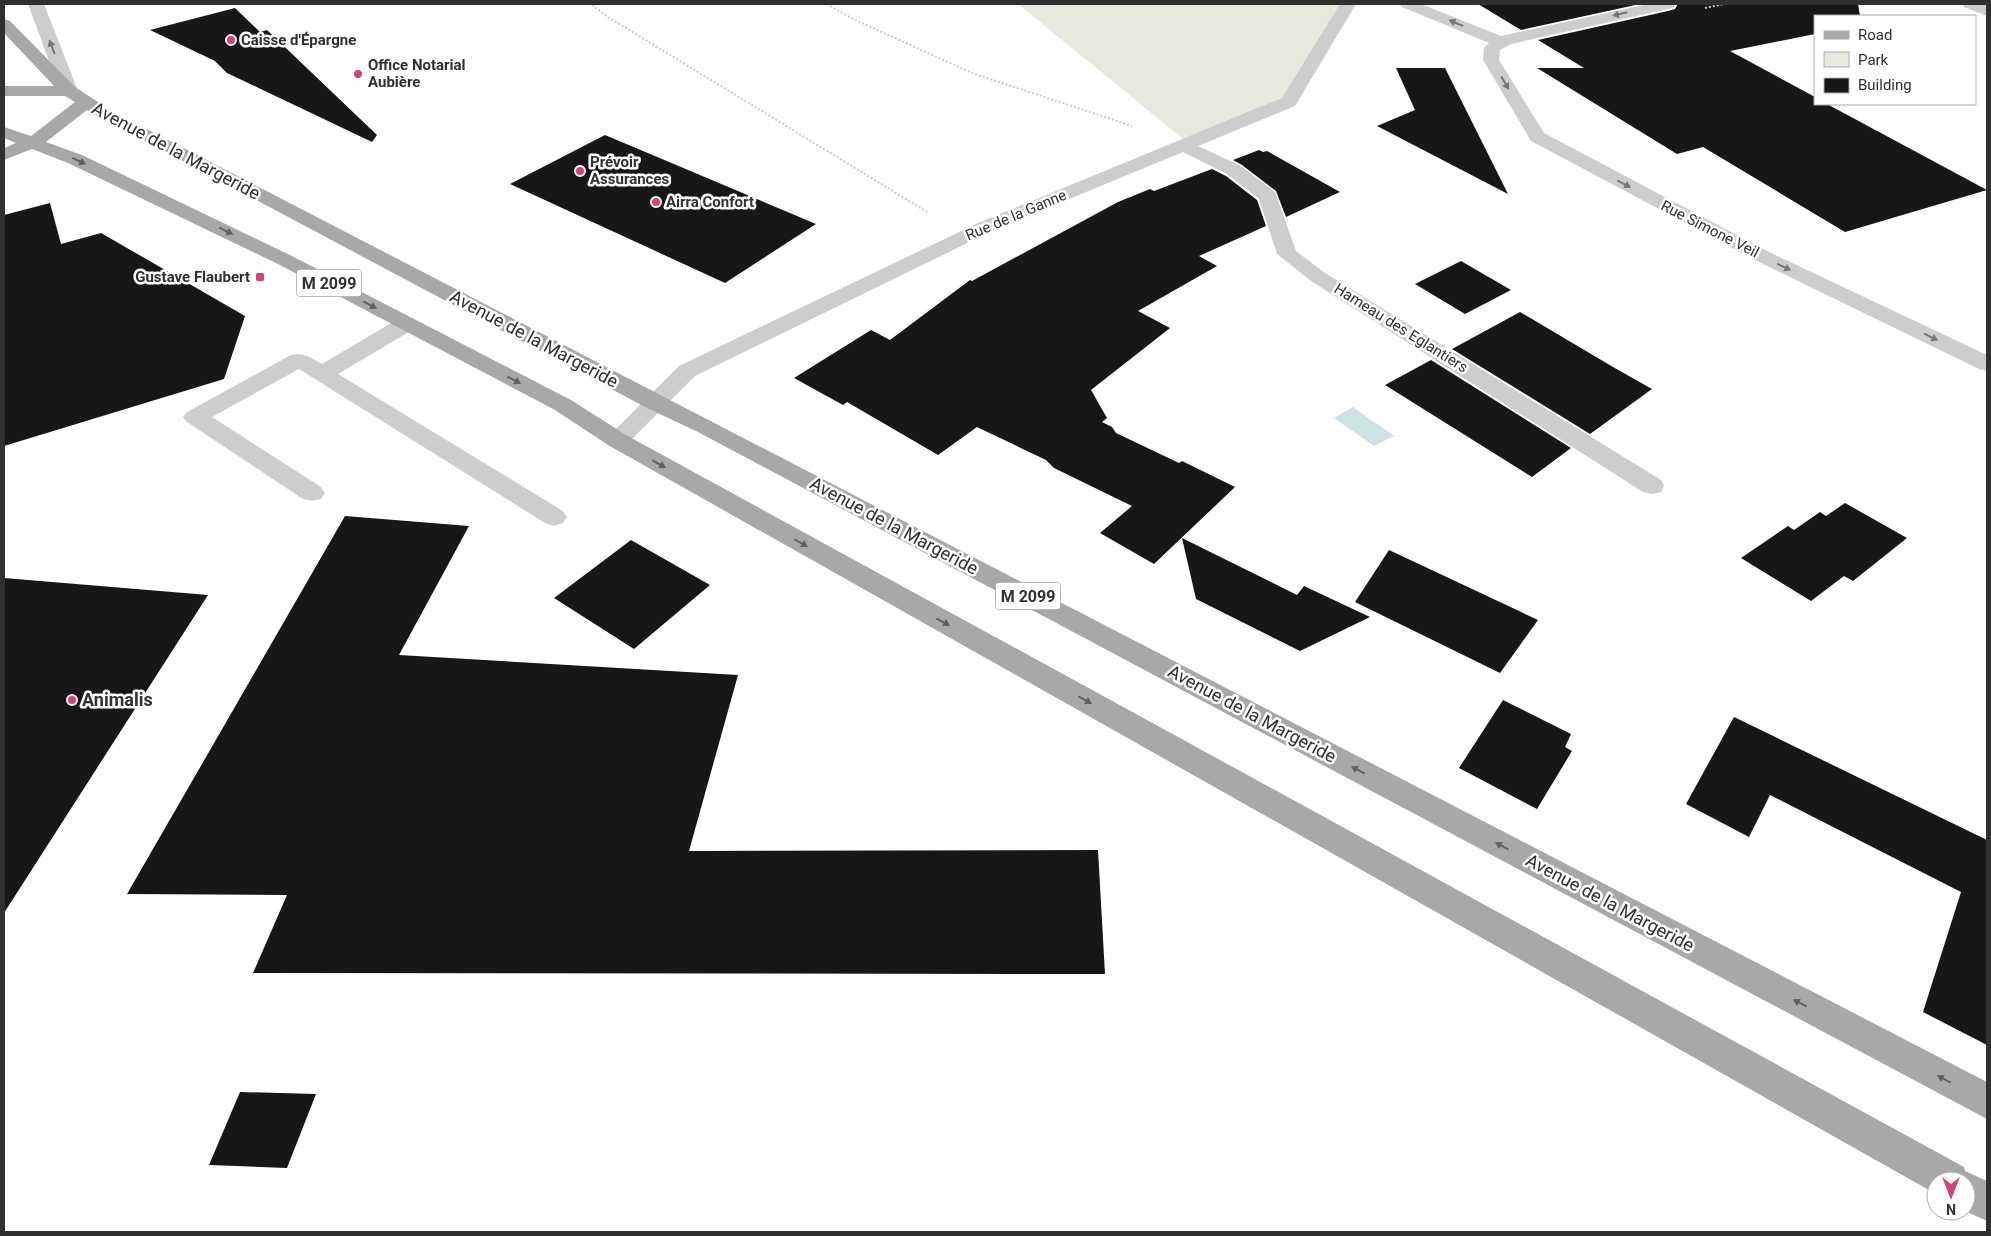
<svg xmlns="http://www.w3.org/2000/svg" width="1991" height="1236" font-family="Roboto,sans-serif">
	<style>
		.green { fill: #e6e9dd }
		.water { fill: #cbe3e7 }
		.building { fill: #171717 }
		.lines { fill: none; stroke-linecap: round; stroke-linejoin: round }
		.path { stroke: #cacaca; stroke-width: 2; stroke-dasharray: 2 2; stroke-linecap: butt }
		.minor { fill: #cdcdcd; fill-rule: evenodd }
		.major { fill: #a8a8a8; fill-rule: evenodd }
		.oneway { fill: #777 }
		.oneway2 { fill: #606060 }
		.poi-dot { fill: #d5446e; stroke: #fff; stroke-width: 2 }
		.labels { text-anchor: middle; stroke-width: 5; stroke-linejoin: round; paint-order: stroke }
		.far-poi-label { font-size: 15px; font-weight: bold; fill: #303030; stroke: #fff; text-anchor: start }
		.far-street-label { font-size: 15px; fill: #303030; stroke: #fff }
		.shield { fill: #fff; stroke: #6e6e6e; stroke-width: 1 }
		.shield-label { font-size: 16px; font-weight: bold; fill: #303030 }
		.street-label { font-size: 18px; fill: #303030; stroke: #fff }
		.poi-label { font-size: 18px; font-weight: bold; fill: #303030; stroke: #fff; text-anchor: start }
	</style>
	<rect width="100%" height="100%" fill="#fff"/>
	<path class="green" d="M 1018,4 L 1348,4 L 1289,102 L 1188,143 Z"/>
	<path class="water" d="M 1353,407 L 1394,436 L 1374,446 L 1334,418 Z"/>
	<path class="building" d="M 1478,4 L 1640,4 L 1521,30 Z
		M 1678,4 L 1858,4 L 1860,16 L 1815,16 L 1815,34 L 1730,51 L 1815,97 L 1815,104 L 1827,104 L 1987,190 L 1845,232 L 1703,147 L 1677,154 L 1537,68 L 1584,68 L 1538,40 L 1668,11 L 1675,9 Z
		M 235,8 L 260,32 L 267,30 L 377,135 L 372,142 L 227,73 L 215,61 L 150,30 Z
		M 1396,68 L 1445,68 L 1508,194 L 1377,126 L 1415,110 Z
		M 605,135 L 662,159 L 816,224 L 725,283 L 510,184 Z
		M 1259,150 L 1263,152 L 1267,151 L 1340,192 L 1286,217 L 1276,191 L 1242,165 L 1233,160 Z
		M 1212,169 L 1226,176 L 1257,200 L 1266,226 L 1199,256 L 1217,266 L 1138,311 L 1170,328 L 1091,390 L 1107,418 L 1102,422 L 1112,427 L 1116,433 L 1179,463 L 1182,461 L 1235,487 L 1154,564 L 1100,533 L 1132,506 L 1054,468 L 1046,460 L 977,427 L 938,455 L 847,402 L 843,405 L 794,378 L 871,330 L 890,340 L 970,280 L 972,281 L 1118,202 L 1150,189 L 1154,191 Z
		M 50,203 L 61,244 L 101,233 L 245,316 L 224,379 L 4,446 L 4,215 Z
		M 1461,261 L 1511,290 L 1465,314 L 1415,284 Z
		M 1520,312 L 1613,367 L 1652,389 L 1590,434 L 1452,349 Z
		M 1431,360 L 1571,448 L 1532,477 L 1385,385 Z
		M 1845,503 L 1907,538 L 1853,581 L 1844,576 L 1811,601 L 1741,558 L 1788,526 L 1794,530 L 1820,512 L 1826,516 Z
		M 345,516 L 469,526 L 399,655 L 738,675 L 689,851 L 1098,850 L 1105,974 L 253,973 L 287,895 L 127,894 Z
		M 1182,538 L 1297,595 L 1304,586 L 1370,617 L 1300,651 L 1196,599 Z
		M 631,540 L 710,585 L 634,649 L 554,598 Z
		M 1389,550 L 1538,620 L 1500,673 L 1355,602 Z
		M 4,578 L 208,595 L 4,913 Z
		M 1503,700 L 1571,734 L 1565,747 L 1572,751 L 1537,809 L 1459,768 Z
		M 1734,717 L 1987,840 L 1987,1045 L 1923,1012 L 1961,892 L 1770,795 L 1749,837 L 1686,804 Z
		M 240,1092 L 316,1094 L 287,1168 L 209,1165 Z"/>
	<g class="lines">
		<path class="path" d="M 598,4 L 593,6 L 608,17 L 927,212
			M 827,4 L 853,19 L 972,73 L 1132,126
			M 1705,8 L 1724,4"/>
		<path class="minor" d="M 28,4 L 44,4 L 78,91 L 75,95 L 69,96 L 63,95 L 60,91 Z
			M 1340,4 L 1356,4 L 1295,106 L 1198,146 L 1241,166 L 1275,192 L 1296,251 L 1325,273 L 1661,480 L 1664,486 L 1661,492 L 1652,494 L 1643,492 L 1311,281 L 1277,254 L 1259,199 L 1227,174 L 1183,152 L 992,231 L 695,376 L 626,445 L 617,448 L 608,445 L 605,440 L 679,366 L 978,223 L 1282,98 Z
			M 1400,4 L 1421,4 L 1501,36 L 1648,4 L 1676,4 L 1674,7 L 1668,9 L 1511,44 L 1500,50 L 1499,60 L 1544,133 L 1767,251 L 1987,355 L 1987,371 L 1979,369 L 1753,259 L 1531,141 L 1483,60 L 1484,48 L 1489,43 L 1402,7 Z
			M 1962,4 L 1987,5 L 1987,16 L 1964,7 Z
			M 406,317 L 414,319 L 417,324 L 414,329 L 338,374 L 563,511 L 567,517 L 563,523 L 554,526 L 545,523 L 299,369 L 212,417 L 321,487 L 325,493 L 321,499 L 312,501 L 303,499 L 187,422 L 183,417 L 187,412 L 291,355 C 304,352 311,358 322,364 L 398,319 Z"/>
		<path class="major" d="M 4,19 L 10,21 L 75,87 L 112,111 L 1987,1082 L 1987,1119 L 698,432 L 647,408 L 87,110 L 46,142 L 82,155 L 290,255 L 571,400 L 626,435 L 1964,1167 L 1965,1171 L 1987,1181 L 1987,1221 L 1965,1211 L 1966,1181 L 1936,1181 L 1936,1194 L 608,445 L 555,410 L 276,263 L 68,163 L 32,149 L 4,160 L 4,148 L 16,143 L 4,138 L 4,127 L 31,136 L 75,102 L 65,96 L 4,96 L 4,86 L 54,86 L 4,33 Z"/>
	</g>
	<defs><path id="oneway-solid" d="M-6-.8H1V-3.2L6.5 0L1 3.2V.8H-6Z" transform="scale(1.25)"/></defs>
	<g class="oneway">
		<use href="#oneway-solid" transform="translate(1620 14) rotate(167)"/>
		<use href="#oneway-solid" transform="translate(1456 23) rotate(-157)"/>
		<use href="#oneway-solid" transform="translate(52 47) rotate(-111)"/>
		<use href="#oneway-solid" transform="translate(1505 83) rotate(60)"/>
		<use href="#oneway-solid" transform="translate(1624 184) rotate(28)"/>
		<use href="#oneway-solid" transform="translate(1784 267) rotate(26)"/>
		<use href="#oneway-solid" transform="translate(1931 337) rotate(26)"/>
	</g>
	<g class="oneway2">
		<use href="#oneway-solid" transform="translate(79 161) rotate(25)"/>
		<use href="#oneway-solid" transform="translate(226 231) rotate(26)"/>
		<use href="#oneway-solid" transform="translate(370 305) rotate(28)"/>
		<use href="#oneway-solid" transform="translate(514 380) rotate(27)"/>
		<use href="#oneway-solid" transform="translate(659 464) rotate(29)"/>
		<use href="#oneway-solid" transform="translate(801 543) rotate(29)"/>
		<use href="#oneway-solid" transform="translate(943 622) rotate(29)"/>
		<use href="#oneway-solid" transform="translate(1085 700) rotate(29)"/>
		<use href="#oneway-solid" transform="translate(1358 770) rotate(-152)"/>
		<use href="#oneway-solid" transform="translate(1502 846) rotate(-152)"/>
		<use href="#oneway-solid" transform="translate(1800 1003) rotate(-152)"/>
		<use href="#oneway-solid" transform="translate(1944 1079) rotate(-152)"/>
	</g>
	<g class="poi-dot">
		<circle cx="231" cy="40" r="5"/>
		<circle cx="358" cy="74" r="5"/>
		<circle cx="580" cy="171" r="5"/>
		<circle cx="656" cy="202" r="5"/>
		<rect x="255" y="272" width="10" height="10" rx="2.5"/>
		<circle cx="72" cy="700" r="5"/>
	</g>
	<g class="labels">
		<g class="far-poi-label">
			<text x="241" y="45">Caisse d'Épargne</text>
			<text x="368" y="70">Office Notarial<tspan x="368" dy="17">Aubière</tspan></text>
			<text x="590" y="167">Prévoir<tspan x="590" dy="17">Assurances</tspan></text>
			<text x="666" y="207">Airra Confort</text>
			<text x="250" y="282" text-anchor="end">Gustave Flaubert</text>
		</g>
		<g class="far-street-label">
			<text transform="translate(1016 215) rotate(-23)" y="5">Rue de la Ganne</text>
			<text transform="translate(1710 229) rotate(27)" y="5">Rue Simone Veil</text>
			<text transform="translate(1401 328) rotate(32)" y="5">Hameau des Eglantiers</text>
		</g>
		<g class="shield">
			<rect x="296.5" y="269.5" width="65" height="27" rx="4"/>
			<rect x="995.5" y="582.5" width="65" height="27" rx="4"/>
		</g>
		<g class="shield-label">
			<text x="329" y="289">M 2099</text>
			<text x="1028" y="602">M 2099</text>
		</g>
		<g class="street-label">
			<text transform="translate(176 151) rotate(28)" y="6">Avenue de la Margeride</text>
			<text transform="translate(534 339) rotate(28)" y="6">Avenue de la Margeride</text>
			<text transform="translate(894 526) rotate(28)" y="6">Avenue de la Margeride</text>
			<text transform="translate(1252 714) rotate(28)" y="6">Avenue de la Margeride</text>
			<text transform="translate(1610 903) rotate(28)" y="6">Avenue de la Margeride</text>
		</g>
		<g class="poi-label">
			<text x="82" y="706">Animalis</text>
		</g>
	</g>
	<rect width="1991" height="1236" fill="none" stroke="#303030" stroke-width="10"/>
	<rect x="1814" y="15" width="162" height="90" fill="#ffffff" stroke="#acacac"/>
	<rect x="1824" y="31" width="25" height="8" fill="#a8a8a8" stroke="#acacac"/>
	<text x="1858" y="40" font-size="15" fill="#303030">Road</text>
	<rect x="1824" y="52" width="25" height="15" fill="#e6e9dd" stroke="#acacac"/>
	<text x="1858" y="65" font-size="15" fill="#303030">Park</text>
	<rect x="1824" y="78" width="25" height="15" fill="#171717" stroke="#acacac"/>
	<text x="1858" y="90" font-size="15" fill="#303030">Building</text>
	<g transform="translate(1951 1196) rotate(180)"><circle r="24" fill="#ffffff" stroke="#acacac"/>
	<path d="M0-4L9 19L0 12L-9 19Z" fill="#d5446e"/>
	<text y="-8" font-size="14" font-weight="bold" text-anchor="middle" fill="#303030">N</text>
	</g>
</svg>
